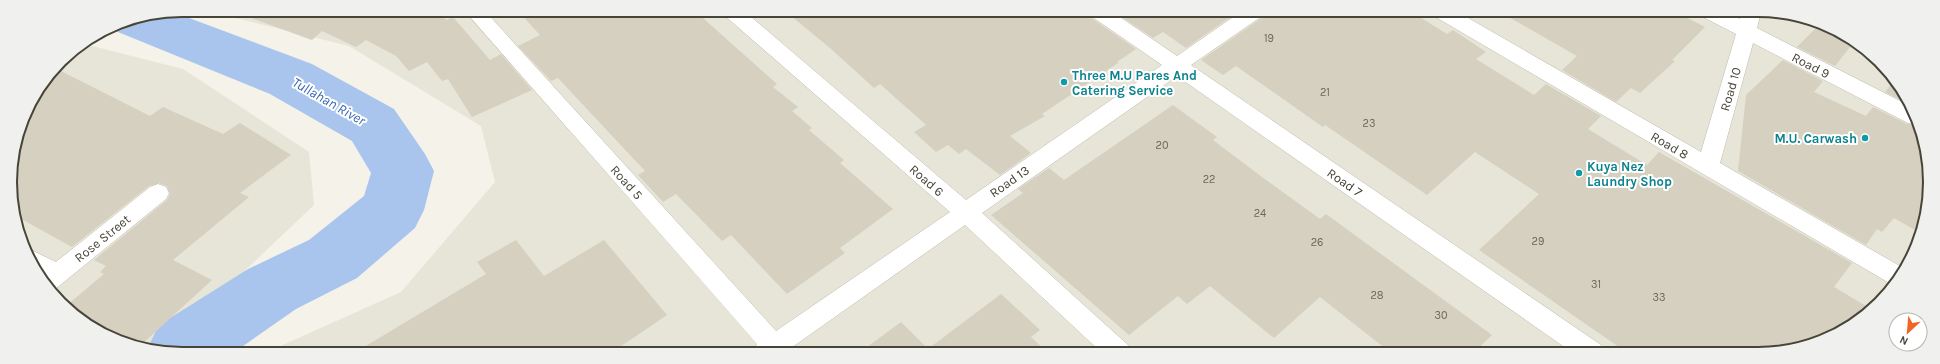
<svg xmlns="http://www.w3.org/2000/svg" width="1940" height="364" font-family="Karla,sans-serif">
	<style>
		.residential { fill: #e7e5d7 }
		.lines { fill: none; stroke-linecap: round; stroke-linejoin: round }
		.river { fill: #a9c5ed; fill-rule: evenodd }
		.building { fill: #d5d0bf }
		.minor-casing { stroke: #bfbcac; stroke-width: 1 }
		.minor { fill: #fff; fill-rule: evenodd }
		.culture-dot { fill: #0f9aa8; stroke: #fff; stroke-width: 1.5 }
		.labels { text-anchor: middle; stroke-width: 4; stroke-linejoin: round; paint-order: stroke }
		.number-label { font-size: 11px; fill: #6a675a }
		.street-label { font-size: 13px; fill: #474438; stroke: #fff }
		.culture-label { font-size: 13px; font-weight: bold; fill: #0d838f; stroke: #fff; text-anchor: start }
		.water-label { font-size: 14px; font-style: italic; fill: #3567af; stroke: #fff }
		.rim { fill: none; stroke: #474438; stroke-width: 2 }
	</style>
	<rect width="100%" height="100%" fill="#f4f2e9"/>
	<path class="residential" d="M 203,10 L 1780,11 L 1844,33 L 1894,77 L 1924,137 L 1929,204 L 1912,258 L 1879,304 L 1824,341 L 1769,354 L 265,353 L 401,292 L 495,182 L 481,126 L 349,46 Z
		M 84,44 L 183,69 L 309,152 L 314,205 L 159,352 L 106,336 L 53,295 L 19,238 L 10,171 L 23,116 L 61,60 Z"/>
	<g class="lines">
		<path class="river" d="M 173,12 L 312,64 L 394,109 L 425,154 L 434,171 L 424,210 L 415,228 L 357,278 L 296,309 L 233,353 L 160,353 L 147,349 L 156,331 L 167,320 L 248,269 L 309,240 L 364,196 L 371,173 L 352,141 L 270,94 L 118,32 L 114,25 Z"/>
	</g>
	<path class="building" d="M 241,10 L 437,10 L 446,20 L 453,17 L 490,60 L 501,54 L 532,90 L 472,117 L 448,79 L 442,81 L 427,62 L 409,71 L 396,56 L 366,40 L 356,47 L 322,31 L 312,40 L 240,14 Z
		M 517,10 L 694,10 L 777,84 L 773,87 L 798,107 L 792,111 L 812,128 L 809,130 L 844,160 L 840,163 L 893,209 L 840,248 L 845,253 L 787,294 L 731,235 L 722,241 L 676,194 L 663,202 L 638,175 L 645,171 L 558,78 L 551,81 L 518,46 L 540,35 Z
		M 785,11 L 1088,11 L 1090,17 L 1136,49 L 1117,62 L 1118,63 L 1042,114 L 1045,116 L 1010,136 L 1031,153 L 1000,175 L 966,149 L 959,154 L 948,145 L 936,152 L 914,132 L 926,125 L 880,84 L 874,88 L 830,48 Z
		M 1113,11 L 1239,11 L 1186,48 L 1163,32 L 1153,38 Z
		M 1266,11 L 1410,11 L 1447,34 L 1453,30 L 1486,52 L 1476,59 L 1534,95 L 1546,84 L 1601,116 L 1588,129 L 1647,165 L 1659,152 L 1852,263 L 1834,287 L 1871,309 L 1824,341 L 1769,354 L 1629,354 L 1479,250 L 1539,194 L 1475,152 L 1427,195 L 1325,125 L 1323,127 L 1236,66 L 1223,75 L 1201,60 L 1263,17 Z
		M 1498,11 L 1674,11 L 1705,27 L 1672,60 L 1675,61 L 1640,93 L 1631,88 L 1616,102 L 1562,70 L 1577,56 Z
		M 1819,25 L 1844,33 L 1854,42 L 1835,66 L 1797,47 Z
		M 1783,60 L 1823,81 L 1814,92 L 1866,116 L 1873,107 L 1907,124 L 1919,126 L 1924,137 L 1929,204 L 1920,233 L 1894,218 L 1882,232 L 1877,229 L 1866,245 L 1738,171 L 1746,95 Z
		M 55,68 L 150,116 L 163,107 L 223,134 L 240,123 L 291,155 L 240,193 L 249,197 L 173,260 L 212,280 L 140,346 L 106,336 L 66,306 L 104,274 L 100,272 L 106,266 L 94,260 L 167,200 L 170,194 L 167,186 L 159,183 L 149,186 L 72,247 L 16,216 L 10,171 L 23,116 Z
		M 1895,79 L 1907,103 L 1885,92 Z
		M 1173,105 L 1217,137 L 1213,140 L 1262,177 L 1320,219 L 1326,214 L 1492,335 L 1473,353 L 1391,353 L 1320,297 L 1274,338 L 1210,286 L 1187,304 L 1178,296 L 1129,335 L 991,215 L 1023,193 L 1018,189 L 1049,168 L 1064,180 Z
		M 516,240 L 544,276 L 604,240 L 667,315 L 611,353 L 354,353 L 486,274 L 477,262 Z
		M 1001,294 L 1040,330 L 1031,337 L 1048,353 L 859,353 L 901,322 L 928,349 Z"/>
	<g class="lines">
		<defs>
			<path id="minor" d="M 464,10 L 484,10 L 776,331 L 950,212 L 724,15 L 722,10 L 744,11 L 966,200 L 1162,65 L 1091,16 L 1089,11 L 1111,11 L 1177,56 L 1242,11 L 1265,11 L 1262,16 L 1191,65 L 1601,345 L 1604,353 L 1573,353 L 1177,76 L 982,213 L 1128,345 L 1131,353 L 1102,353 L 965,225 L 791,348 L 793,353 L 752,353 L 757,344 Z
				M 1431,11 L 1456,11 L 1701,152 L 1736,34 L 1701,16 L 1699,11 L 1725,11 L 1740,19 L 1742,11 L 1761,11 L 1757,28 L 1908,105 L 1918,125 L 1908,123 L 1753,43 L 1720,163 L 1905,269 L 1893,285 L 1891,284 L 1434,16 Z
				M 158,184 L 166,187 L 169,193 L 166,199 L 54,290 L 50,291 L 28,253 L 33,251 L 56,262 L 150,187 Z"/>
		</defs>
		<use href="#minor" class="minor-casing"/>
		<use href="#minor" class="minor"/>
	</g>
	<g class="culture-dot">
		<circle cx="1064" cy="82" r="4"/>
		<circle cx="1865" cy="138" r="4"/>
		<circle cx="1579" cy="173" r="4"/>
	</g>
	<g class="labels">
		<g class="number-label">
			<text x="1269" y="42">19</text>
			<text x="1325" y="96">21</text>
			<text x="1369" y="127">23</text>
			<text x="1162" y="149">20</text>
			<text x="1209" y="183">22</text>
			<text x="1260" y="217">24</text>
			<text x="1538" y="245">29</text>
			<text x="1317" y="246">26</text>
			<text x="1596" y="288">31</text>
			<text x="1377" y="299">28</text>
			<text x="1659" y="301">33</text>
			<text x="1441" y="319">30</text>
		</g>
		<g class="street-label">
			<text transform="translate(1811 65) rotate(27)" y="5">Road 9</text>
			<text transform="translate(1730 89) rotate(-74)" y="5">Road 10</text>
			<text transform="translate(1670 145) rotate(30)" y="5">Road 8</text>
			<text transform="translate(927 180) rotate(41)" y="5">Road 6</text>
			<text transform="translate(1009 181) rotate(-35)" y="5">Road 13</text>
			<text transform="translate(627 182) rotate(48)" y="5">Road 5</text>
			<text transform="translate(1345 182) rotate(35)" y="5">Road 7</text>
			<text transform="translate(102 238) rotate(-39)" y="5">Rose Street</text>
		</g>
		<g class="culture-label">
			<text x="1072" y="80">Three M.U Pares And<tspan x="1072" dy="15">Catering Service</tspan></text>
			<text x="1857" y="143" text-anchor="end">M.U. Carwash</text>
			<text x="1587" y="171">Kuya Nez<tspan x="1587" dy="15">Laundry Shop</tspan></text>
		</g>
		<g class="water-label">
			<text transform="translate(329 101) rotate(30)" y="5">Tullahan River</text>
		</g>
	</g>
	<path d="M0 0H1940V364H0ZM182 17H1758A165 165 0 0 1 1923 182V182A165 165 0 0 1 1758 347H182A165 165 0 0 1 17 182V182A165 165 0 0 1 182 17Z" fill="#f0f0ef" fill-rule="evenodd"/>
	<path class="rim" d="M182 17H1758A165 165 0 0 1 1923 182V182A165 165 0 0 1 1758 347H182A165 165 0 0 1 17 182V182A165 165 0 0 1 182 17Z"/>
	<g transform="translate(1908 332) rotate(206)"><circle r="19" fill="#ffffff" stroke="#b5b4af"/>
	<path d="M0-3L7 15L0 10L-7 15Z" fill="#f06624"/>
	<text y="-6" font-size="11" font-weight="bold" text-anchor="middle" fill="#474438">N</text>
	</g>
</svg>
